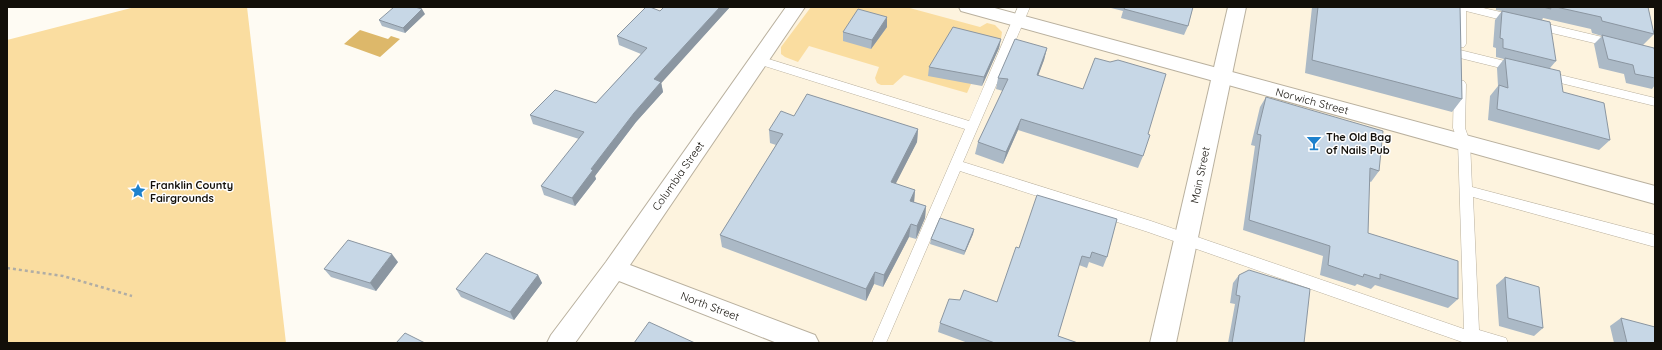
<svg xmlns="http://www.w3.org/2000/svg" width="1662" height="350" font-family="Quicksand,sans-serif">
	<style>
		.built { fill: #fdf3de }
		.green { fill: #fadda0 }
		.water { fill: #ddb86a }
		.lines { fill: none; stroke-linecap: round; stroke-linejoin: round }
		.lane-casing { stroke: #b9b09e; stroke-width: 1 }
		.street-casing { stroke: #b9b09e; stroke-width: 2 }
		.secondary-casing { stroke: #b9b09e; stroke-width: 2 }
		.primary-casing { stroke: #b9b09e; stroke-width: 2 }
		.path { stroke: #b0ada5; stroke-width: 2.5; stroke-dasharray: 3 3; stroke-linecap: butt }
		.lane { fill: #fff; fill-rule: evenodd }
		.street { fill: #fff; fill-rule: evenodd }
		.secondary { fill: #fff; fill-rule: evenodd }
		.primary { fill: #fff; fill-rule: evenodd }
		.wall { fill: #abb9c6 }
		.shaded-wall { fill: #8b96a1 }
		.building { fill: #c7d7e6; stroke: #8b96a1 }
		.labels { text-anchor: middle; stroke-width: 3; stroke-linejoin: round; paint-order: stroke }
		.street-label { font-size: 11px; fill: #120f09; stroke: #fff }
		.poi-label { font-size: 11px; font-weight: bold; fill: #120f09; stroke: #fff; text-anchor: start }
	</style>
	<rect width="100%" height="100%" fill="#fefbf3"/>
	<path class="built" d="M 796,7 L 968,7 L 1019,20 L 1024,7 L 1655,7 L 1655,343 L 806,343 L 614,269 Z"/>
	<path class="green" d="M 135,7 L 247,7 L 286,343 L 7,343 L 7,40 Z
		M 811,7 L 906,7 L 980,27 L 987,23 L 995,25 L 1002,32 L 1001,39 L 989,44 L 967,93 L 904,75 L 893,85 L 881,85 L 877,83 L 875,78 L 879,67 L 809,46 L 798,62 L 785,57 L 781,54 L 781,47 Z"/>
	<path class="water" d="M 360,30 L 388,39 L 391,36 L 400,39 L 380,57 L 344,44 Z"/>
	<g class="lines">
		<defs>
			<path id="lane" d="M 1018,7 L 1030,7 L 963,162 L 1151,221 L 1464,329 L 1458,142 L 1453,128 L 1454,84 L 1456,81 L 1460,80 L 1464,81 L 1466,84 L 1465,128 L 1470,142 L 1472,187 L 1655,235 L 1655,247 L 1473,197 L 1479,330 L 1506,338 L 1508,343 L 1465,343 L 1148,232 L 960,171 L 886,343 L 872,343 L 965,129 L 755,63 L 753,60 L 755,57 L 759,56 L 969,121 Z
				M 1455,7 L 1479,7 L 1518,16 L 1520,19 L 1518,22 L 1514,23 L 1466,11 L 1466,44 L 1464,47 L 1456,47 L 1454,44 Z
				M 1535,21 L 1615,40 L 1619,41 L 1621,44 L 1619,47 L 1615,48 L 1531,28 L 1529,25 L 1531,22 Z
				M 1460,50 L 1517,64 L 1521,65 L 1523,68 L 1521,71 L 1517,72 L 1456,57 L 1454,54 L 1456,51 Z
				M 1544,71 L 1655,98 L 1655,106 L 1540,78 L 1538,75 L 1540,72 Z"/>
			<path id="street" d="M 786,7 L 805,7 L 630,265 L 815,335 L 819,343 L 777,343 L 619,281 L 575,343 L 547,343 L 551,335 L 606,262 Z
				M 1221,69 L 1655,186 L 1655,204 L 1214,81 L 1211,76 L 1214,71 Z"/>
			<path id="secondary" d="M 959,7 L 991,7 L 1221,69 L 1228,71 L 1231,76 L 1228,81 L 1221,83 L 961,11 Z"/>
			<path id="primary" d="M 1228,7 L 1246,7 L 1176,343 L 1150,343 Z"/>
		</defs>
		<use href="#lane" class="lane-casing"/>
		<use href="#street" class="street-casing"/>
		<use href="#secondary" class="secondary-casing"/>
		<use href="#primary" class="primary-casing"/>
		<path class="path" d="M 7,268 L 63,276 L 132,296"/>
		<use href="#lane" class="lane"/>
		<use href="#street" class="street"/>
		<use href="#secondary" class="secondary"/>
		<use href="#primary" class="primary"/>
	</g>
	<path class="wall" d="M 664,7 L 730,7 L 661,82 L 663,92 L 636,122 L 595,176 L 596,179 L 575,206 L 544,195 L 541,186 L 579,139 L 533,124 L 530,115 L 596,103 L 641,54 L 619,45 L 617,36 L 660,11 Z
		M 1107,7 L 1193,7 L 1188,26 L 1184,35 L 1121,18 L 1123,11 Z
		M 1312,7 L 1460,7 L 1462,99 L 1452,112 L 1305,73 Z
		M 1496,7 L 1648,7 L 1654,34 L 1643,45 L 1655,52 L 1655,85 L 1652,89 L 1626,83 L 1624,74 L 1599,68 L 1594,44 L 1602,36 L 1592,33 L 1591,29 L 1543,18 L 1542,20 L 1556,61 L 1550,68 L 1563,92 L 1610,140 L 1599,150 L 1488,120 L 1490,96 L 1498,86 L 1497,68 L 1504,59 L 1496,57 L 1496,48 L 1493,47 L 1495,20 L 1502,11 L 1496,10 Z
		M 425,14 L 405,33 L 382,26 L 379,20 Z
		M 887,27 L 871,49 L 843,41 L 843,32 Z
		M 1001,39 L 999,48 L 982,86 L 928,76 L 929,67 Z
		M 1047,48 L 1044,60 L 1038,75 L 1148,134 L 1143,156 L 1138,168 L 1018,130 L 1003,164 L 975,154 L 978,142 L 1003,91 L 996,89 L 998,78 Z
		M 1266,97 L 1379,171 L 1371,182 L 1369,181 L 1368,233 L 1458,299 L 1448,308 L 1375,285 L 1371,289 L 1357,284 L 1355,286 L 1320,275 L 1323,256 L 1243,230 L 1255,146 L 1251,145 L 1260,107 Z
		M 794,116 L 918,129 L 917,142 L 895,184 L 915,190 L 914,202 L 926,206 L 925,218 L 916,239 L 909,237 L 883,287 L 874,284 L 866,301 L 722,247 L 720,235 L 776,145 L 770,143 L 769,130 Z
		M 1117,219 L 1107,257 L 1103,267 L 1089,262 L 1087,268 L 1079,265 L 1058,336 L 1078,343 L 968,343 L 938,332 L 940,323 L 960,300 L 997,302 L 1019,248 Z
		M 974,229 L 973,234 L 964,255 L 930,244 L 931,239 Z
		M 398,262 L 376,291 L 331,277 L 324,269 Z
		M 538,275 L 542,283 L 514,320 L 461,297 L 456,289 Z
		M 1239,275 L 1304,343 L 1228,343 L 1235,304 L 1230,303 L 1233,283 Z
		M 1505,277 L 1543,328 L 1534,336 L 1499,326 L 1496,285 Z
		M 1621,318 L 1655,343 L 1614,343 L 1610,326 Z"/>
	<path class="shaded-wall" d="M 720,7 L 730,7 L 656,89 L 654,79 Z
		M 422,9 L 425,14 L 405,33 L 403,28 Z
		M 887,17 L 887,27 L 871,49 L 872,40 Z
		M 1001,39 L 999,48 L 982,86 L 984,77 Z
		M 1047,48 L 1044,60 L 1034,87 L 1037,75 Z
		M 661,82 L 663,92 L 636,122 L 595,176 L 596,179 L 575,206 L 572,198 L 591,169 L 634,113 Z
		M 1021,119 L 1018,130 L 1003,164 L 1006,152 Z
		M 918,129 L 917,142 L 890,195 L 891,182 Z
		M 915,190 L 914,203 L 910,201 Z
		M 926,206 L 925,218 L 916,239 L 917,226 Z
		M 911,224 L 909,237 L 883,287 L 884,275 Z
		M 974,229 L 973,234 L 964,255 L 965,251 Z
		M 392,254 L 398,262 L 376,291 L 370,283 Z
		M 875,272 L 874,284 L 866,301 L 866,289 Z
		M 538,275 L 542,283 L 514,320 L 510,312 Z"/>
	<path class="building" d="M 394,7 L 415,7 L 422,9 L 403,28 L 379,20 Z
		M 646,7 L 650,7 L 660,11 L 664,7 L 720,7 L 654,79 L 661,82 L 634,113 L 591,169 L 593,170 L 572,198 L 541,186 L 584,132 L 530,115 L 555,90 L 596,103 L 647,48 L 617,36 Z
		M 1125,7 L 1193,7 L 1188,26 L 1124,9 Z
		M 1318,7 L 1460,7 L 1462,99 L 1312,60 Z
		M 1543,7 L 1550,7 L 1551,9 Z
		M 1556,7 L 1648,7 L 1654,34 L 1602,21 L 1601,17 Z
		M 858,9 L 887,17 L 872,40 L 843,32 Z
		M 1502,11 L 1550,22 L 1556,61 L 1503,48 L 1503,39 L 1500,38 Z
		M 953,27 L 1001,39 L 984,77 L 929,67 Z
		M 1602,35 L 1654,48 L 1655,52 L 1655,78 L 1635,74 L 1633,65 L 1608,59 Z
		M 1015,39 L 1047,48 L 1037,75 L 1083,89 L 1095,58 L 1110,62 L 1118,60 L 1166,74 L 1148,134 L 1150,135 L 1143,156 L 1021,119 L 1006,152 L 978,142 L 1008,79 L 998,78 Z
		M 1505,58 L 1560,71 L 1563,92 L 1604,103 L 1610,140 L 1497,109 L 1499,85 L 1508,88 Z
		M 807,94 L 918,129 L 891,182 L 915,190 L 910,201 L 926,206 L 917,226 L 911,224 L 884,275 L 875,272 L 866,289 L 720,235 L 783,134 L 769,130 L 781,111 L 794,116 Z
		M 1266,97 L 1383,131 L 1379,171 L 1370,168 L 1368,233 L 1458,261 L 1458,299 L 1380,274 L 1380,279 L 1364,274 L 1363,277 L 1328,265 L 1330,246 L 1249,220 L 1261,135 L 1257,134 Z
		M 1037,195 L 1117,219 L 1107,257 L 1092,252 L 1090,258 L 1082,256 L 1058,336 L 1078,343 L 995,343 L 940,323 L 949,299 L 960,300 L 964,290 L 997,302 L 1016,247 L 1019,248 Z
		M 940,218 L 974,229 L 965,251 L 931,239 Z
		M 348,240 L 392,254 L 370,283 L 324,269 Z
		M 486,253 L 538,275 L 510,312 L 456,289 Z
		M 1249,270 L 1310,289 L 1304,343 L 1232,343 L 1240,296 L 1236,295 L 1239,275 Z
		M 1505,277 L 1539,287 L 1543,328 L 1508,318 Z
		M 1621,318 L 1655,327 L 1655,343 L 1627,343 Z
		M 649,322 L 695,343 L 634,343 Z
		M 405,333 L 425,343 L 396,343 Z"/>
	<defs>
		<symbol id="bar-bare" viewBox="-9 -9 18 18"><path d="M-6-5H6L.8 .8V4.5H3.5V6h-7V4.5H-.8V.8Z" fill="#1d81cd" stroke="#fff" stroke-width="2.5" paint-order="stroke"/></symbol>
		<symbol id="sight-bare" viewBox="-9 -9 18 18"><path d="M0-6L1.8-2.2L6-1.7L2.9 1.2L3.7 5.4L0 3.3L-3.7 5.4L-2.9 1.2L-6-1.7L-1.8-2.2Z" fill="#1d81cd" stroke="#fff" stroke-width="2.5" paint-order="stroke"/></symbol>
	</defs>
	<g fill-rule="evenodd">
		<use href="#bar-bare" x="1303" y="132" width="22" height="22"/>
		<use href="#sight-bare" x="127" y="180" width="22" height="22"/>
	</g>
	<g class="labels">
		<g class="street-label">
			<text transform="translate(1312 101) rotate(15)" y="4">Norwich Street</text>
			<text transform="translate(1200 175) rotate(-78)" y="4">Main Street</text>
			<text transform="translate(678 176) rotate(-55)" y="4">Columbia Street</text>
			<text transform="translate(710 306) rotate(21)" y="4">North Street</text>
		</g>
		<g class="poi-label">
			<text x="1326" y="141">The Old Bag<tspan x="1326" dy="13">of Nails Pub</tspan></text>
			<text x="150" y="189">Franklin County<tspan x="150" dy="13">Fairgrounds</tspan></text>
		</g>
	</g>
	<rect width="1662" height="350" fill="none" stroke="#120f09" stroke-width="16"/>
</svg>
